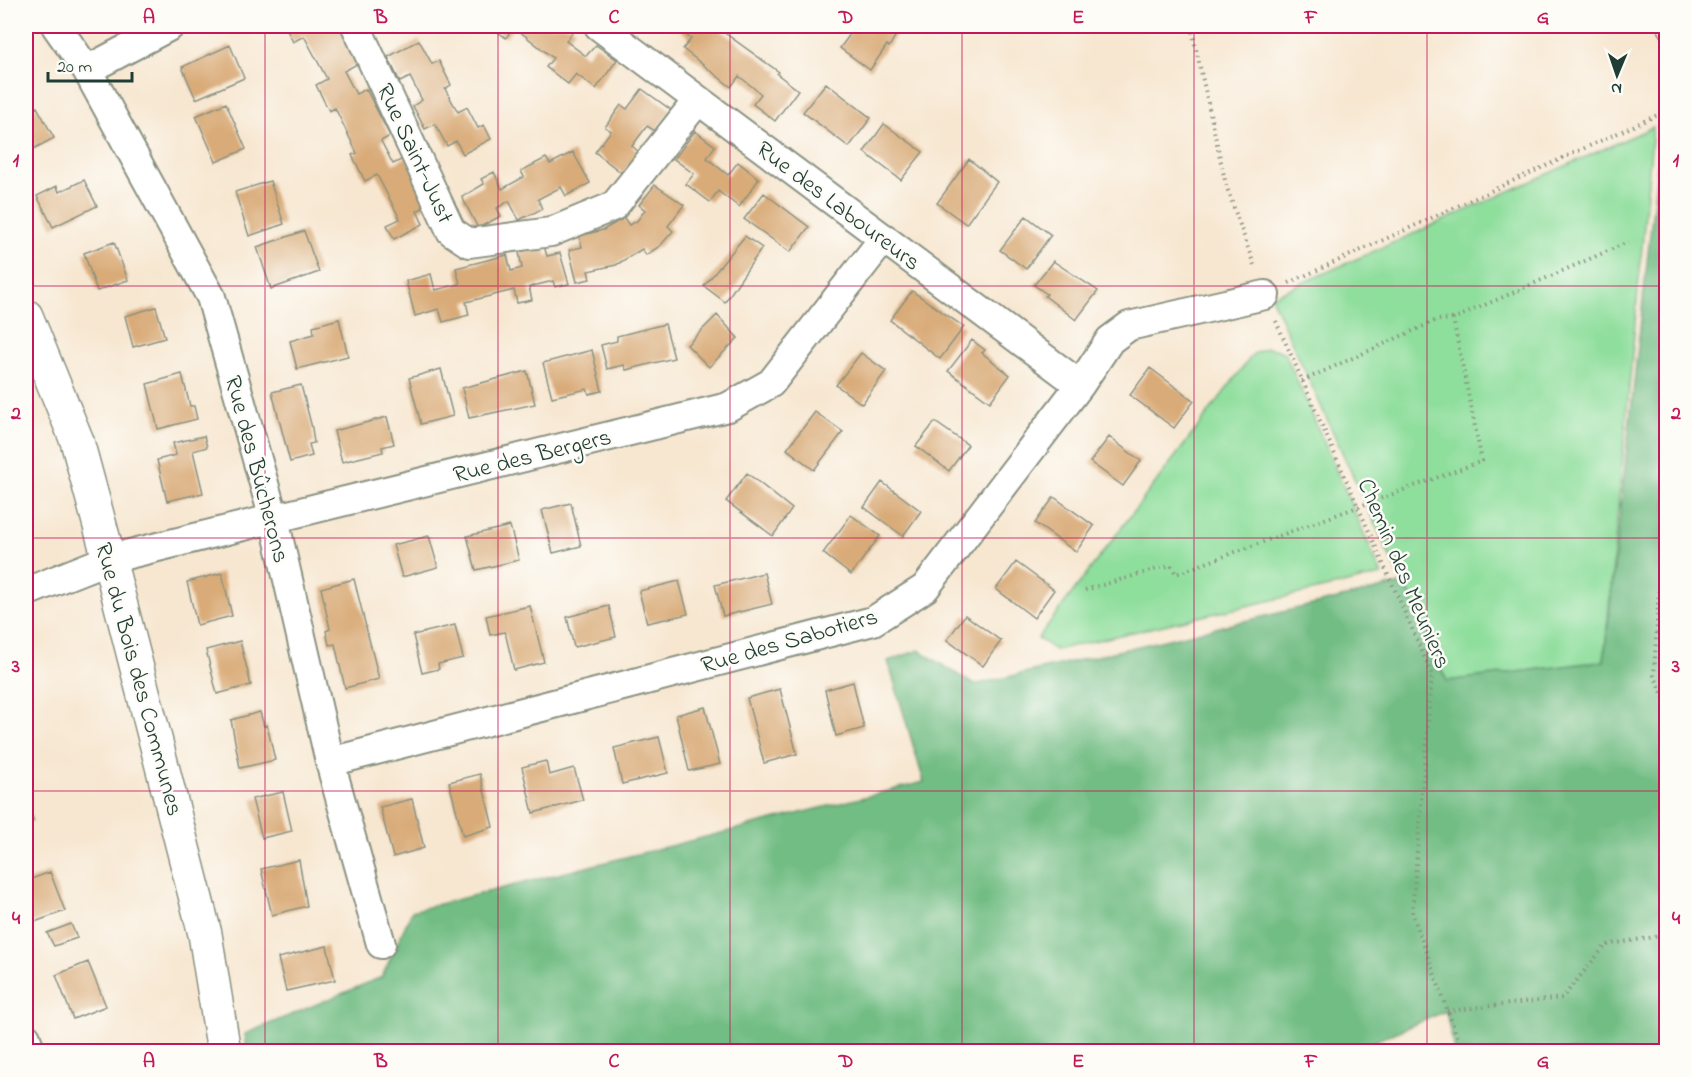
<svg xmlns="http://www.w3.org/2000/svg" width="1692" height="1077" font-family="'Indie Flower',sans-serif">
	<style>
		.green { fill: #8ede9c; stroke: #568e68; stroke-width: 1.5 }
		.forest { fill: #72bd84; stroke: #487d5c; stroke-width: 1.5 }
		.building { fill: #d9ab78 }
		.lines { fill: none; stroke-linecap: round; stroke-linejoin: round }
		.street-casing { stroke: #8b9282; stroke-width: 32 }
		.secondary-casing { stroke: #8b9282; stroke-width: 36 }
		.path { stroke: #8b9282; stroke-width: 4; stroke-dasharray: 1.5 4.5; stroke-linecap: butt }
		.street { stroke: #fff; stroke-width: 28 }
		.secondary { stroke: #fff; stroke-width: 33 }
		.grid { fill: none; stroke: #c2185b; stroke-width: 1.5; stroke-opacity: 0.55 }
		.labels { text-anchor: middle; stroke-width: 5; stroke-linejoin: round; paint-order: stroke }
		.street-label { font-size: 24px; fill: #1f3d34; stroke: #fdfcf7 }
		.neatline { fill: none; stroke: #c2185b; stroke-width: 2 }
		.grid-label { font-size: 20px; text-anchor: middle; font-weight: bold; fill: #c2185b }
	</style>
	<rect width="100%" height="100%" fill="#fdfcf7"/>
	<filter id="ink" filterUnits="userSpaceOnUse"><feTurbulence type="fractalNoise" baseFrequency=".0167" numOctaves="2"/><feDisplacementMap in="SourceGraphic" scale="12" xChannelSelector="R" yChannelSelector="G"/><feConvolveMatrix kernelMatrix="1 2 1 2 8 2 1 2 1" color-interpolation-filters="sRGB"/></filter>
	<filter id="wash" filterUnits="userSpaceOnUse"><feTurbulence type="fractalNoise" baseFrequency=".008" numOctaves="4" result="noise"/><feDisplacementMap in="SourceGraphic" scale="24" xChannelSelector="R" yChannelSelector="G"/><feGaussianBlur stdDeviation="1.35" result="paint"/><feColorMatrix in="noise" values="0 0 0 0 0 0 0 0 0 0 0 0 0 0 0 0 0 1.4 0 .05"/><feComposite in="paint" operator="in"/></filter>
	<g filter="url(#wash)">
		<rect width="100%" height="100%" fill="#f7e7d1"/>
		<path class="green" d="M 1653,127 L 1604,661 L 1447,681 L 1271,297 Z
			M 1266,348 L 1276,349 L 1285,353 L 1382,575 L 1055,650 L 1038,638 L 1253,354 Z"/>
		<path class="forest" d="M 1666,138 L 1666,1051 L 1454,1051 L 1446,1011 L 1349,1052 L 247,1051 L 245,1034 L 382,977 L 412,911 L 924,782 L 888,661 L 919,650 L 974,685 L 1405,583 L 1447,681 L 1604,661 L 1660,142 Z"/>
		<g id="blocks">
			<path class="building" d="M 285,26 L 339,26 L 359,63 L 344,71 L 356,94 L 366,89 L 390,136 L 381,141 L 393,164 L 407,157 L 431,203 L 417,211 L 423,224 L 394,239 L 387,225 L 400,219 L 377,175 L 365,181 L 352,155 L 357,153 L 335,108 L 329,111 L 316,85 L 327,79 L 304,36 L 293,42 Z
				M 490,26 L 570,26 L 575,29 L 566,41 L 586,56 L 596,45 L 617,60 L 596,89 L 576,74 L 568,84 L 546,67 L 553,58 L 514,27 L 506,38 Z
				M 684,26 L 715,26 L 779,72 L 777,74 L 798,90 L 775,121 L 753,104 L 761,94 L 739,76 L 731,87 L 683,49 L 691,39 L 680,30 Z
				M 856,26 L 867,30 L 870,26 L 901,26 L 889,47 L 887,45 L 870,70 L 840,48 Z
				M 1655,26 L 1666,26 L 1666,45 Z
				M 419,40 L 432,64 L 439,61 L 451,85 L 445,89 L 458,112 L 467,107 L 478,128 L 484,125 L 491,139 L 463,154 L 456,141 L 447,146 L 435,124 L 425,129 L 413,106 L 422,100 L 410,77 L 400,82 L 388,57 Z
				M 230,45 L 244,78 L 196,99 L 182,67 Z
				M 826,83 L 871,118 L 849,147 L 803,112 Z
				M 642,89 L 671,110 L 655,131 L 647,126 L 632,146 L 639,152 L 623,174 L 595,152 L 611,131 L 605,127 L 621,105 L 627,109 Z
				M 226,103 L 246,149 L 216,162 L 196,116 Z
				M 37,107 L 54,138 L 26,153 L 26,113 Z
				M 884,124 L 923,152 L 901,180 L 864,152 Z
				M 695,131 L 715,146 L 707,158 L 728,175 L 738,162 L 759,179 L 739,207 L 718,191 L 710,202 L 686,184 L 694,174 L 674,159 Z
				M 573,152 L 590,183 L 566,196 L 561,187 L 538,199 L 542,209 L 519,220 L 509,201 L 497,208 L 501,216 L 478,228 L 462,197 L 484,184 L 481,179 L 494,172 L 502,189 L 524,177 L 521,171 L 546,158 L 550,164 Z
				M 969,159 L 997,182 L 966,224 L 937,203 Z
				M 84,180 L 97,206 L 53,227 L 37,196 L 57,186 L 59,192 Z
				M 270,181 L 284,224 L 249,236 L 235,192 Z
				M 655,185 L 684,205 L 668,226 L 673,231 L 660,246 L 646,255 L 642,249 L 616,265 L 588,271 L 590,279 L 577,282 L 569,250 L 582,247 L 579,236 L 603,230 L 624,218 L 629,225 L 637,221 L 645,210 L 639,205 Z
				M 764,193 L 809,227 L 790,252 L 744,219 Z
				M 1026,216 L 1051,235 L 1026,269 L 1000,250 Z
				M 304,231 L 319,272 L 271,289 L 257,247 Z
				M 745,236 L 762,248 L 725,302 L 704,286 Z
				M 114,242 L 128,280 L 97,291 L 84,253 Z
				M 544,246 L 547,256 L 560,253 L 569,284 L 555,287 L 553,281 L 529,287 L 532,300 L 517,303 L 514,290 L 466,302 L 469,315 L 443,322 L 439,309 L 415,316 L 406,281 L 431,274 L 435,290 L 460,284 L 456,268 L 507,255 L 511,271 L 522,268 L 519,252 Z
				M 1053,261 L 1098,291 L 1076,320 L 1045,296 L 1047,294 L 1034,285 Z
				M 912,291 L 964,327 L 940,359 L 890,320 Z
				M 156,307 L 165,338 L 133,347 L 125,316 Z
				M 717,315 L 738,338 L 709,367 L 687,345 Z
				M 339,319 L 348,356 L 297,369 L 290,341 L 314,334 L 313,326 Z
				M 665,324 L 674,358 L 626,370 L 624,365 L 607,369 L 601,345 L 617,341 L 617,336 Z
				M 972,340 L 985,350 L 982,353 L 1010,375 L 990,402 L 948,371 Z
				M 592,350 L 602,391 L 589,394 L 587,389 L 552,397 L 543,363 Z
				M 861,353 L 886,371 L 862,404 L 836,385 Z
				M 1150,368 L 1194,401 L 1174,428 L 1130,395 Z
				M 441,369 L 453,416 L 421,424 L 409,378 Z
				M 527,371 L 535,404 L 469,418 L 462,388 Z
				M 182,374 L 190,406 L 194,406 L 197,419 L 158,429 L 147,384 Z
				M 301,385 L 312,428 L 314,443 L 309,444 L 312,456 L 290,462 L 272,392 Z
				M 815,412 L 843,432 L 814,470 L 787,449 Z
				M 387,417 L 394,444 L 382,447 L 383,452 L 342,462 L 334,431 Z
				M 935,422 L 968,445 L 949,471 L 916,446 Z
				M 204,436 L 207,447 L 193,451 L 203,493 L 167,501 L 157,460 L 176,455 L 173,443 Z
				M 1109,437 L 1141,461 L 1123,486 L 1090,462 Z
				M 747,473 L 792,509 L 773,536 L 726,501 Z
				M 882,482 L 921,511 L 903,536 L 864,507 Z
				M 1054,497 L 1094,526 L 1076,552 L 1035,523 Z
				M 571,503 L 581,546 L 553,553 L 542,510 Z
				M 851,515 L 880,536 L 851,575 L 823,553 Z
				M 510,526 L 519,560 L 476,570 L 467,536 Z
				M 429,536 L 438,567 L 402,577 L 393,545 Z
				M 1016,562 L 1054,590 L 1034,618 L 996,589 Z
				M 222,573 L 232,616 L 197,625 L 187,582 Z
				M 764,573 L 772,604 L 723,616 L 715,585 Z
				M 354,579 L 379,679 L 345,688 L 335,644 L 329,645 L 326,631 L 330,629 L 321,588 Z
				M 679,581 L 688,614 L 647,623 L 639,591 Z
				M 530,606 L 544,662 L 514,670 L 505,632 L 490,635 L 486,616 Z
				M 609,606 L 616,637 L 574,647 L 567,617 Z
				M 965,615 L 1001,641 L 983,666 L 947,640 Z
				M 455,625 L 463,658 L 438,664 L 439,669 L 422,673 L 413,635 Z
				M 240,641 L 251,685 L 217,694 L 206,650 Z
				M 853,682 L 864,728 L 836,736 L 825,690 Z
				M 780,689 L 797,754 L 764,763 L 747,698 Z
				M 705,707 L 720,764 L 689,771 L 676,715 Z
				M 260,712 L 264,726 L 267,725 L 275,760 L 240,768 L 231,720 Z
				M 659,737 L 668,773 L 622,784 L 614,748 Z
				M 546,761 L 549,775 L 574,768 L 583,800 L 533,813 L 522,767 Z
				M 480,774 L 493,827 L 463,836 L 449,782 Z
				M 283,792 L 292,831 L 262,838 L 252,799 Z
				M 412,799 L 424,848 L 393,857 L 380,807 Z
				M 26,804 L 33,821 L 26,824 Z
				M 299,860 L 307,906 L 272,915 L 261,869 Z
				M 50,872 L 65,911 L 29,924 L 26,915 L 26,881 Z
				M 71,924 L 77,938 L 54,946 L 47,933 Z
				M 327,946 L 335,980 L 286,991 L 278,958 Z
				M 88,962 L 106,1006 L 73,1019 L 56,975 Z"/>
		</g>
	</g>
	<g filter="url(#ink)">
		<use href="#blocks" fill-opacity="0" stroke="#8b9282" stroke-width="1.5"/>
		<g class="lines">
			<defs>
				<path id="street" d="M 56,26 L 87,70 L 211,297 L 274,519 L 330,762 L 381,944
					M 356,26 L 451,231 L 469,243 L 551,232 L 614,206 L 698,100
					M 599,26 L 1080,385
					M 87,70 L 170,26
					M 26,592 L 109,559 L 728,407 L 771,383 L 884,238
					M 330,762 L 873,621 L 925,588 L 1080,385 L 1110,340 L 1129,326 L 1265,295
					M 26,1038 L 31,1052"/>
				<path id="secondary" d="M 26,316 L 77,441 L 109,559 L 205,934 L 224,1052"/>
			</defs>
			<use href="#street" class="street-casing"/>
			<use href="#secondary" class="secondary-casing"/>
			<path class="path" d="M 1191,26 L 1226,185 L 1255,268
				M 26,267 L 36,288
				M 1289,283 L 1666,111
				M 1276,321 L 1432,674 L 1412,913 L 1463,1052
				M 1302,381 L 1437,320 L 1453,319
				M 1666,465 L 1654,675 L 1666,702
				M 1085,590 L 1171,565 L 1176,574 L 1482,461 L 1453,319 L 1628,242
				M 1447,1011 L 1562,998 L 1606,945 L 1666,935"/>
			<use href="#street" class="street"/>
			<use href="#secondary" class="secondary"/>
		</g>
	</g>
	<path class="grid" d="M 265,26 L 265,1052M 498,26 L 498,1052M 730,26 L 730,1052M 962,26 L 962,1052M 1194,26 L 1194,1052M 1427,26 L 1427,1052M 26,286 L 1666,286M 26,538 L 1666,538M 26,791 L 1666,791"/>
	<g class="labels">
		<g class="street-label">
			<text transform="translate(416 153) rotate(65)" y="8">Rue Saint-Just</text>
			<text transform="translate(839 205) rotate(37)" y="8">Rue des Laboureurs</text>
			<text transform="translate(532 455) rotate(-14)" y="8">Rue des Bergers</text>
			<text transform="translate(258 469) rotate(75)" y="8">Rue des Bûcherons</text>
			<text transform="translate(1405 573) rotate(67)" y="8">Chemin des Meuniers</text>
			<text transform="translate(789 640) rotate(-16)" y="8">Rue des Sabotiers</text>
			<text transform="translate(140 679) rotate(75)" y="8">Rue du Bois des Communes</text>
		</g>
	</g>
	<rect width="1692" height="1077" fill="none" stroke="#fdfcf7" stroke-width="66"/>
	<g transform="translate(1617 75) rotate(182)" stroke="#fdfcf7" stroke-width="4.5" paint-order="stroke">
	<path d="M0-4.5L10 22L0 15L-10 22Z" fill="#1f3d34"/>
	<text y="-9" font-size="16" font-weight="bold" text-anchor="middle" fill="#1f3d34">N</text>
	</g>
	<path d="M48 72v9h84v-9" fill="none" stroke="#1f3d34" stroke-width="3"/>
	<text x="57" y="72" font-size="18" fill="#1f3d34" stroke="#fdfcf7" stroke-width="4.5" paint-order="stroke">20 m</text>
	<rect x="33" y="33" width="1626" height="1011" class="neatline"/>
	<g class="grid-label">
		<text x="149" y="23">A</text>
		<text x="381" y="23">B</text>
		<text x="614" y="23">C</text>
		<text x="846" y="23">D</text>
		<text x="1078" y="23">E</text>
		<text x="1311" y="23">F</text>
		<text x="1543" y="23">G</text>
		<text x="16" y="166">1</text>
		<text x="1676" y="166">1</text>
		<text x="16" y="419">2</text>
		<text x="1676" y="419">2</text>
		<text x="16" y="672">3</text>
		<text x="1676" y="672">3</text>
		<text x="16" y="924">4</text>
		<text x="1676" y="924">4</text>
		<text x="149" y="1067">A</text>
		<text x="381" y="1067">B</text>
		<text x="614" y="1067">C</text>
		<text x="846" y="1067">D</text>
		<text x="1078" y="1067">E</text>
		<text x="1311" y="1067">F</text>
		<text x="1543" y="1067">G</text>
	</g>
</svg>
